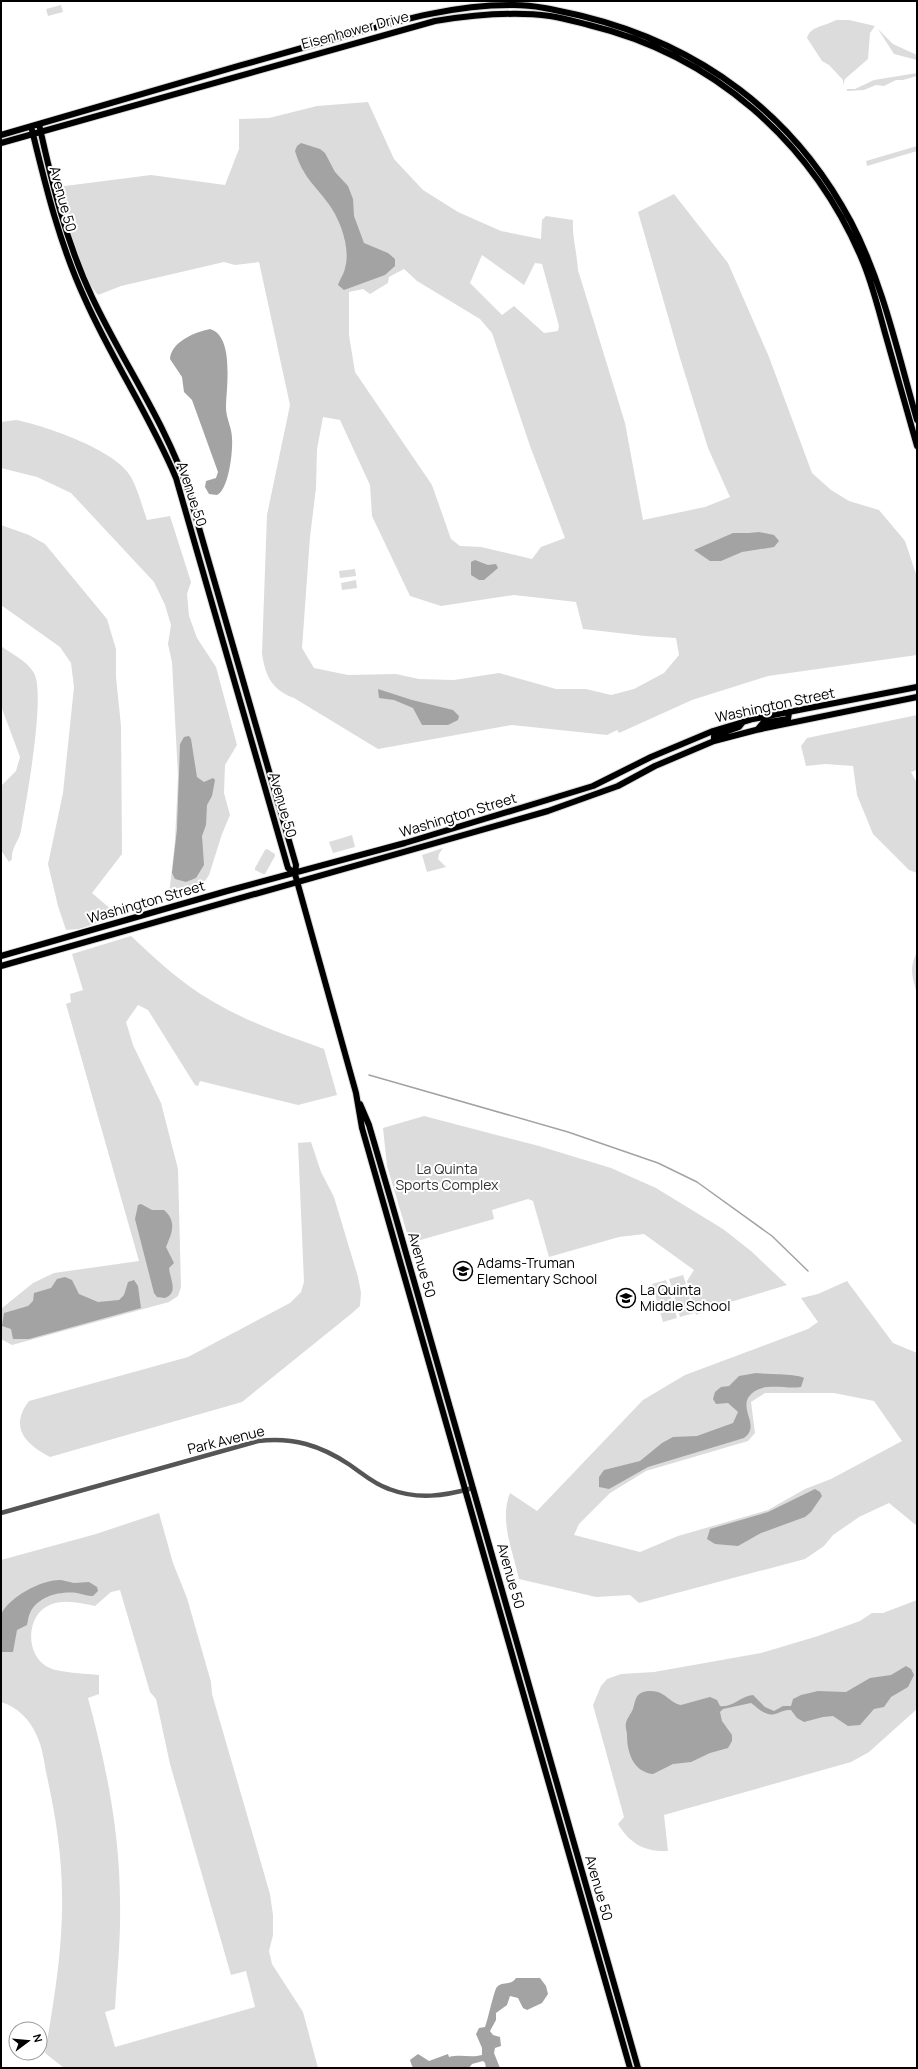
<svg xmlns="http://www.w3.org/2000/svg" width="918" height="2069" font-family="Manrope,sans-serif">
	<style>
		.green { fill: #dcdcdc; fill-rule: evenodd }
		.water { fill: #a3a3a3 }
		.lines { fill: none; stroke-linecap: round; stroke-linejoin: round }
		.stream { stroke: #a3a3a3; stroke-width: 1.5 }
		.major-casing { stroke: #dbdbdb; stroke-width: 8 }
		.minor { stroke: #555; stroke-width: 4.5 }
		.major { stroke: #000; stroke-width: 6 }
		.labels { text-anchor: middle; stroke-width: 4; stroke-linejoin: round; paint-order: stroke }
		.street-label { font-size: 14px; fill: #000; stroke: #fff }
		.park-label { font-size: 14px; fill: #333; stroke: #fff }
		.poi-label { font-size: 14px; fill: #000; stroke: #fff; text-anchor: start }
	</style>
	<rect width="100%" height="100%" fill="#fff"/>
	<path class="green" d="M 61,5 L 63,12 L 48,16 L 46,9 Z
		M 836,20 L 849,20 L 875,26 L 870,33 L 868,59 L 845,79 L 843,85 L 843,80 L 829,65 L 822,61 L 807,38 C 810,26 826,26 836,20 Z
		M 878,29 L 893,44 L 917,55 L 917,60 L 894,54 Z
		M 917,73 L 917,76 L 903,80 L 896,80 L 884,86 L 876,85 L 864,90 L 847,91 L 847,89 L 855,89 L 874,80 Z
		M 368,102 L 394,159 L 423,190 L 458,212 L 501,231 L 541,239 L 542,220 L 546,216 L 573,220 C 572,237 577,253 578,270 L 625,423 L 643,520 L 705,507 L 730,497 L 708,448 L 680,358 L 638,212 L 674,194 L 728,263 L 769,357 L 812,473 L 831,490 L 849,501 L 879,510 L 905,541 L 917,577 L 917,655 L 768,676 L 692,700 L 619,733 L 617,730 L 607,735 L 512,725 L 378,749 L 294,698 C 272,690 265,676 262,653 L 267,515 L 290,405 L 259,262 L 235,265 L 224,262 L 121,286 L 98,295 C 78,273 65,216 57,187 L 151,175 L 225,185 L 239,149 L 239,119 L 269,118 L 317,106 ZM 482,255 L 524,285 L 535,263 L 542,264 L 559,326 L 558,331 L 544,333 L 514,306 L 502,315 L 470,283 ZM 404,269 L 417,281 L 480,319 L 492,333 L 530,446 L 565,538 L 541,547 L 532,559 L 481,547 L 460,546 L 451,539 L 432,485 L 355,372 L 349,335 L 349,292 L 363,289 L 370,294 L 388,283 L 389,277 ZM 323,417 L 340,420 L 370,485 L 372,516 L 410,596 L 441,606 L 514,595 L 576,602 L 583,629 L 645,636 L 676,638 L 679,655 L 664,673 L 634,689 L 611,695 L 586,689 L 556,689 L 499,673 L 454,680 L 419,679 L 396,674 L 348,675 L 314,668 L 302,648 L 310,537 L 316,488 L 317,449 Z
		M 917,146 L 917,151 L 867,166 L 866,161 Z
		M 16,420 C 46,426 116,450 131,477 C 138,490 142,506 147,520 L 170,516 L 191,582 L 187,594 L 189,616 L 197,638 L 216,667 L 237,745 L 225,765 L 224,793 L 230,815 L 222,834 L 209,875 L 201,887 L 169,895 L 175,841 L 178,776 L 172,662 L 168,644 L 171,625 L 165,605 L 154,582 L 71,493 L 37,477 L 1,468 L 1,422 Z
		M 1,525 L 29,535 L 45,544 L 107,619 L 116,649 L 116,677 L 121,726 L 122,854 L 92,893 L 119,916 L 79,929 L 66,930 L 58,906 L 48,864 L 63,793 L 74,687 L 71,663 L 60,647 L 1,605 Z
		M 355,569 L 356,576 L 340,578 L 339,571 Z
		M 356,580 L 357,588 L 342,590 L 341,583 Z
		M 1,646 C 12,654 27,661 34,673 C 46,695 26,802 21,831 C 19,841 11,848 12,859 L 9,862 L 1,850 L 1,786 L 16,771 L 20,757 L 1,706 Z
		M 917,715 L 917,770 L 911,772 L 917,783 L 917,873 L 909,870 L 873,834 L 857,795 L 853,766 L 825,764 L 806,766 L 801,746 L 807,738 Z
		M 352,835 L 355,847 L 333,853 L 329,842 Z
		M 443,848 L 439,854 L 438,859 L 446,867 L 427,872 L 422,855 Z
		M 267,849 L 275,854 L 275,856 L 265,874 L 263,874 L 255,870 L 255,868 L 265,850 Z
		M 131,936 C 157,960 182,984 212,1001 C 247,1022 286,1035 324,1049 L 337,1095 L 298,1105 L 200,1081 L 198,1086 L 195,1085 L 148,1010 L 138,1005 L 126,1022 L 133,1045 L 161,1103 L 178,1169 L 181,1287 L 178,1296 L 169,1302 L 12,1345 L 1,1339 L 1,1309 L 33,1283 L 54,1273 L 139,1261 L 66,1004 L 71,1002 L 70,994 L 83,990 L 72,954 Z
		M 917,952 L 917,994 C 912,976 909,969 917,952 Z
		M 424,1116 L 539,1146 L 611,1168 L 656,1188 L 723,1229 L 751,1251 L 787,1285 L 707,1309 L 696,1315 L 687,1281 L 694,1270 L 644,1234 L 619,1237 L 549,1257 L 533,1201 L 528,1199 L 492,1210 L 494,1219 L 410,1243 L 387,1166 L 383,1128 Z
		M 311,1142 L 321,1172 L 334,1197 L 358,1277 L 361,1293 L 360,1306 L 351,1314 L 242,1402 L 50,1457 C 25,1444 9,1427 29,1401 L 188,1357 L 290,1303 L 301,1292 L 304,1282 L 298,1143 Z
		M 683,1275 L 686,1284 L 672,1288 L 669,1279 Z
		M 666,1280 L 677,1318 L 663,1322 L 652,1284 Z
		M 847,1281 L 893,1343 L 917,1353 L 917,1526 L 889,1503 L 859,1517 L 833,1535 L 824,1546 L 805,1559 L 639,1603 L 630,1595 L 596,1597 L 519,1579 C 513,1552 499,1520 510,1493 L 537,1511 L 643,1400 L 685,1375 L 808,1329 L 818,1322 L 801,1298 L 818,1294 ZM 765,1393 L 834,1393 L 874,1401 L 902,1441 L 831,1479 L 805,1489 L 768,1510 L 678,1536 L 640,1552 L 574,1535 L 579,1524 L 610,1493 L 646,1471 L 748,1441 L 755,1433 L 751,1402 Z
		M 686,1285 L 694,1313 L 680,1317 L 672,1289 Z
		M 159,1513 L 173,1563 L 187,1598 L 211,1682 L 212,1694 L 270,1894 L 273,1915 L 273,1935 L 269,1951 L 272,1964 L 303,2012 L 318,2068 L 64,2068 L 45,2053 C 54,2001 63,1948 62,1895 C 62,1854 55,1812 46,1772 C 44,1760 42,1747 37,1736 C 30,1720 18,1707 1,1702 L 1,1560 L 96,1534 ZM 120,1590 L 150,1692 L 156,1699 L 170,1764 L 231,1975 L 246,1971 L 255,2007 L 115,2047 L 105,2012 L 115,2009 C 117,1974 121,1938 120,1902 C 120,1833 106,1764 88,1698 L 99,1694 L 99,1675 C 88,1674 57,1672 50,1668 C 24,1657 25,1613 52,1604 C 66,1599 81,1603 95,1606 L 111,1592 Z
		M 917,1600 L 917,1709 L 869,1752 L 851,1762 L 664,1815 L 668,1851 C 645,1852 630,1844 618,1824 L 624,1817 L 593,1705 L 601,1686 L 607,1679 L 621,1674 L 654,1672 L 761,1653 L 818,1636 L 860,1621 L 872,1613 L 883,1613 Z"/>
	<path class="water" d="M 301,143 L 320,149 L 325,153 L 335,172 L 348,186 L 353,199 L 354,216 L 364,243 L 388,253 L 395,259 L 395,266 L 385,275 L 344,290 L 338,285 C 340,279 344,274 345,268 C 351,248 340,219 328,203 C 313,183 303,177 295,151 L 297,146 Z
		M 210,329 C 235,336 226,390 226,408 C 226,418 232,428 232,438 C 233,451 229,489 217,495 L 209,494 L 205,487 L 206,481 L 216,478 L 218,472 L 192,400 L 184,392 L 182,377 L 170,359 C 171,342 195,332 210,329 Z
		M 759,532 L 774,535 L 779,541 L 774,547 L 742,552 L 721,561 L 710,561 L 694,550 L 733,533 L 749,533 Z
		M 475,560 L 488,565 L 496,564 L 498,568 L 484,580 L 479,580 L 471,575 L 471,562 Z
		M 378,689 L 412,700 L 453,710 L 459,716 L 458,720 L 448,725 L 422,725 L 413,708 L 394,700 L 379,698 Z
		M 189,736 L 191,739 L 197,777 L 204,782 L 213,778 L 215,780 L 212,796 L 207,805 L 206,825 L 202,836 L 204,865 L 196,878 L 186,882 L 175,879 L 172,873 L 177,829 L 180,744 L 184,737 Z
		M 141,1204 L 152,1210 L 164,1210 C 178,1222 171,1234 166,1247 L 174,1263 L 169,1268 C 170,1280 179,1292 165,1298 L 157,1297 L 154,1293 L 135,1219 L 138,1205 Z
		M 65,1277 L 72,1280 L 79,1294 L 98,1302 L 119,1300 L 124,1295 L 128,1282 L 134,1280 L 138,1286 L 141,1308 L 29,1339 L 13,1339 L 11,1329 L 2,1326 L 4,1313 L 28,1306 L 33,1301 L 34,1293 L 51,1288 L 57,1279 Z
		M 756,1373 C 764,1374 800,1374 804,1378 L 801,1387 C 785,1390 759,1380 748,1398 C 741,1411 760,1427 744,1438 L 648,1467 L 609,1489 L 599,1487 L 599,1477 L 604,1470 L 640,1461 L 662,1443 L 673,1437 L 697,1436 L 733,1423 L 738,1412 L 728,1403 L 716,1404 L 713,1399 L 715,1392 L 721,1387 L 729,1386 L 739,1376 Z
		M 815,1489 L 820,1492 L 822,1496 L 811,1512 L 805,1517 L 761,1533 L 738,1546 L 715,1544 L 707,1539 L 710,1529 L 768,1512 Z
		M 61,1580 L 74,1583 L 89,1582 L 97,1587 L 98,1591 L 93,1596 C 87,1596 83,1594 77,1593 C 60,1591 38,1596 30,1613 C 28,1617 28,1621 27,1625 L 17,1630 L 13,1652 L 1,1652 C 1,1643 0,1622 1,1615 C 8,1597 43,1579 61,1580 Z
		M 906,1666 L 911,1669 L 914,1675 L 908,1687 L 891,1697 L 884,1707 L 874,1709 L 860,1725 L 848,1726 L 833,1716 L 823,1717 L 804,1722 L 797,1718 L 791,1710 C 783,1710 782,1712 775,1714 C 766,1717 758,1708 751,1703 L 723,1709 L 720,1712 L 722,1721 L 732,1735 L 732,1741 L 728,1748 L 710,1753 L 691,1762 L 673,1764 L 653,1774 C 633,1772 627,1752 627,1735 C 627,1731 625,1727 626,1723 C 627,1718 631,1714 633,1709 C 636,1700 635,1692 649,1691 C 665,1690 668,1702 681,1705 L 710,1697 L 717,1700 L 720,1706 C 733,1708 740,1696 753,1695 L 765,1707 L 774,1711 L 783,1706 L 791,1706 L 793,1699 L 801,1695 L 818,1691 L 846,1692 L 870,1678 L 891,1675 Z
		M 516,1978 L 540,1978 L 546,1986 L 548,1994 L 542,2003 L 527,2010 L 523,2008 L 518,1998 L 510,1996 L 507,2005 L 496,2013 L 496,2020 L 490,2031 L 493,2035 L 500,2037 L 501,2046 L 495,2048 L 494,2053 L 500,2068 L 486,2068 L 485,2063 L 483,2061 L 472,2064 L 469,2068 L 414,2068 L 412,2066 L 410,2060 L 418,2054 L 429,2061 L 448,2054 L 449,2057 C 461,2054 471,2058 482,2055 L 482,2048 L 476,2034 L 479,2028 L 485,2027 C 488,2020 494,1990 497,1987 C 503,1981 511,1986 516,1978 Z"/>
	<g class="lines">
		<path class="stream" d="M 369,1075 L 568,1132 L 658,1163 L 697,1182 L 772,1236 L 808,1271"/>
		<defs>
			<path id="major" d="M 39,124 C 52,183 66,242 92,297 C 123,363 166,423 189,493 L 296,865 L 295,874 L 356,1093 L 362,1128 L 630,2068
				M 32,130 C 46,188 60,245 85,299 C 112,360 150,416 176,478 L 288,868 L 295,874
				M 1,135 C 103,105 206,75 309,46 C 376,28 443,4 514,5 C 537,5 560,11 582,16 C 700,45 794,114 851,222 C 883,283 898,354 917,420
				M 1,143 L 435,21 C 472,15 512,11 550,16 C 563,18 577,22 589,25 C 713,55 811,141 861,257 C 872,282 878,308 885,333 C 896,371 906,408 917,446
				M 758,729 L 763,723 L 788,719 L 789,713
				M 714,741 L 714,736 L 739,727 L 743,722
				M 1,956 L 227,891 L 405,843 L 593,786 L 651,757 L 713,731 L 753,719 L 917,687
				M 1,966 L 548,811 L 618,786 L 655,766 L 714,741 L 756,730 L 917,697
				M 360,1104 L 369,1125 L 392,1204 L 638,2068"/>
		</defs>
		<use href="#major" class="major-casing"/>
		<path class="minor" d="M 1,1513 L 258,1441 C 293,1437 320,1445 350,1465 C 363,1474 374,1484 389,1489 C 418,1500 444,1496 473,1488"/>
		<use href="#major" class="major"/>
	</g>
	<defs>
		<symbol id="school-ring" viewBox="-11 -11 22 22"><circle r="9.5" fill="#fff" stroke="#000" stroke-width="1.5"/><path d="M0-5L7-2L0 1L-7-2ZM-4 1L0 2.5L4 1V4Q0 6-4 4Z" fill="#000"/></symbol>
	</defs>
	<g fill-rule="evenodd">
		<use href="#school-ring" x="452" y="1260" width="22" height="22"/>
		<use href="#school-ring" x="615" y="1287" width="22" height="22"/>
	</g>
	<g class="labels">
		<g class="street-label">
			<text transform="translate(355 30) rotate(-15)" y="5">Eisenhower Drive</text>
			<text transform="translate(63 199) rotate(75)" y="5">Avenue 50</text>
			<text transform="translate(192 494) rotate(72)" y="5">Avenue 50</text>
			<text transform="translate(775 705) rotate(-12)" y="5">Washington Street</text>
			<text transform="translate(283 805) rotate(74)" y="5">Avenue 50</text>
			<text transform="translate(458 815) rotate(-17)" y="5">Washington Street</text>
			<text transform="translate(146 902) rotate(-16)" y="5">Washington Street</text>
			<text transform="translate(422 1265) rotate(74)" y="5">Avenue 50</text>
			<text transform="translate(226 1440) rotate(-14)" y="5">Park Avenue</text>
			<text transform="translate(511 1576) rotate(74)" y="5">Avenue 50</text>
			<text transform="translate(599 1888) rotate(74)" y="5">Avenue 50</text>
		</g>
		<g class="park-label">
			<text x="447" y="1174">La Quinta<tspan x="447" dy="16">Sports Complex</tspan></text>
		</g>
		<g class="poi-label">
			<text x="477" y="1268">Adams-Truman<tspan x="477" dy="16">Elementary School</tspan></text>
			<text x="640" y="1295">La Quinta<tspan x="640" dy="16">Middle School</tspan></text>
		</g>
	</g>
	<rect width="918" height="2069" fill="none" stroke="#000000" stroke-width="4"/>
	<g transform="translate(28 2041) rotate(74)"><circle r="19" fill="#ffffff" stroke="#999999"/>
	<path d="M0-3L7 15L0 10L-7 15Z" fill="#000000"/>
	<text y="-6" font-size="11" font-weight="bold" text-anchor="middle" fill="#000000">N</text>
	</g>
</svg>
